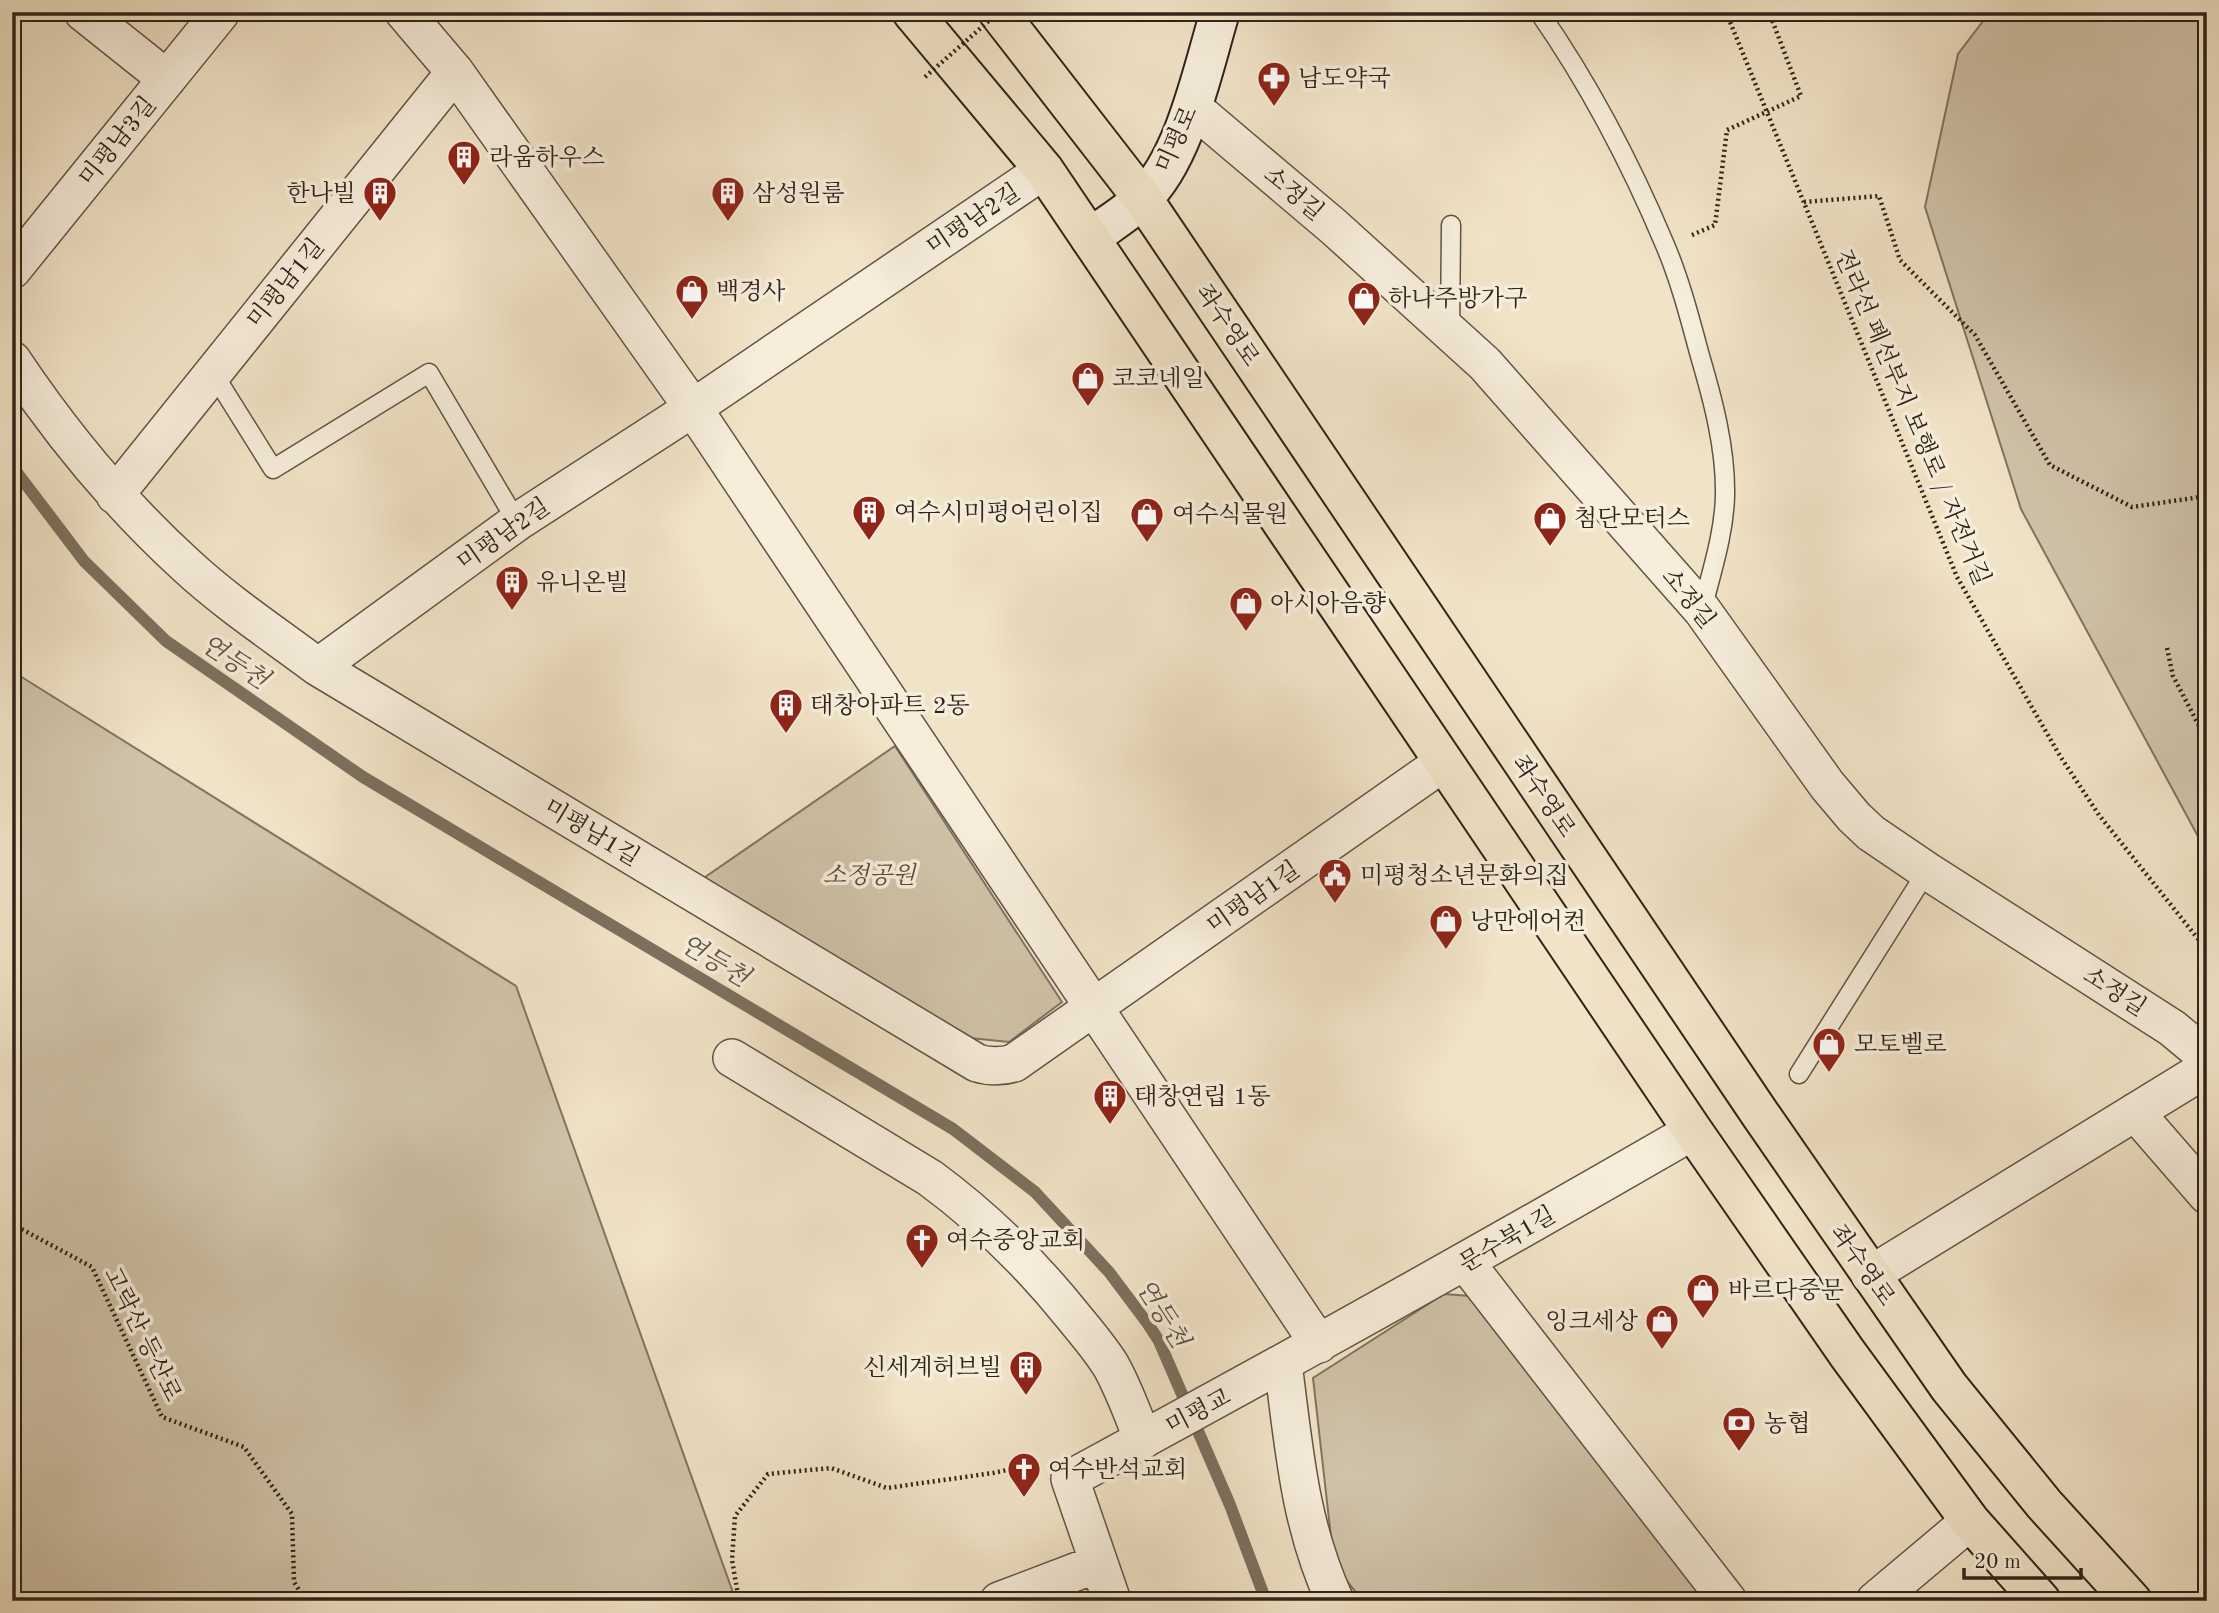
<svg xmlns="http://www.w3.org/2000/svg" width="2219" height="1613" font-family="'Old Standard TT','Noto Serif KR',serif">
	<style>
		.green { fill: #d0c3a9; stroke: #807461; stroke-width: 2 }
		.lines { fill: none; stroke-linecap: round; stroke-linejoin: round }
		.stream { stroke: #7c705e; stroke-width: 12 }
		.lane-casing { stroke: #605444; stroke-width: 21 }
		.street-casing { stroke: #605444; stroke-width: 40 }
		.secondary-casing { stroke: #2f2419; stroke-width: 42 }
		.primary-casing { stroke: #2f2419; stroke-width: 42 }
		.path { stroke: #2f2419; stroke-width: 4.5; stroke-dasharray: 2 3.5; stroke-linecap: butt }
		.lane { stroke: #f6eddb; stroke-width: 18 }
		.street { stroke: #f6eddb; stroke-width: 37 }
		.secondary { stroke: #f6eddb; stroke-width: 38 }
		.primary { stroke: #f1e3c7; stroke-width: 38 }
		.path-bridge { stroke: #2f2419; stroke-width: 4.5; stroke-dasharray: 2 3.5; stroke-linecap: butt }
		.labels { text-anchor: middle; stroke-width: 7; stroke-linejoin: round; paint-order: stroke }
		.poi-label { font-size: 24px; fill: #2f2419; stroke: #f6eddb; text-anchor: start }
		.street-label { font-size: 24px; fill: #2f2419; stroke: #f6eddb }
		.park-label { font-size: 24px; font-style: italic; fill: #574c3d; stroke: #f6eddb }
		.water-label { font-size: 26px; font-style: italic; fill: #5c5041; stroke: #f6eddb }
	</style>
	<rect width="100%" height="100%" fill="#f1e3c7"/>
	<filter id="stains"><feTurbulence type="fractalNoise" baseFrequency=".00286" numOctaves="4"/><feColorMatrix values="0 0 0 0 .2 0 0 0 0 .09 0 0 0 0 .02 0 0 0 .5 -.17"/></filter>
	<radialGradient id="worn" r=".72"><stop offset=".6" stop-color="#630" stop-opacity="0"/><stop offset="1" stop-color="#630" stop-opacity=".3"/></radialGradient>
	<path class="green" d="M 1990,12 L 2207,12 L 2207,845 L 2201,842 L 2021,509 L 1925,207 L 1958,54 Z
		M 12,671 L 516,986 L 736,1601 L 12,1601 Z
		M 895,746 L 1062,1002 L 1009,1042 L 970,1038 L 698,882 Z
		M 1444,1294 L 1470,1296 L 1714,1601 L 1363,1601 L 1342,1575 L 1332,1546 L 1313,1378 Z"/>
	<g class="lines">
		<path class="stream" d="M 12,466 L 84,561 L 166,641 L 363,777 L 953,1129 L 1035,1192 L 1109,1272 L 1148,1324 L 1159,1341 L 1230,1505 L 1266,1601"/>
		<defs>
			<path id="lane" d="M 1539,12 C 1589,84 1631,164 1665,245 C 1680,280 1690,319 1700,356 C 1713,400 1726,449 1725,496 C 1724,535 1711,573 1702,610
				M 1450,331 L 1451,225
				M 213,373 L 273,469 L 429,373 L 517,522
				M 1799,1074 L 1927,871"/>
			<path id="street" d="M 83,12 L 167,79
				M 404,12 L 455,72 L 693,408 L 1319,1344
				M 1192,107 L 1334,227 L 1485,364 L 1702,610 L 1827,785 L 1854,817 L 1871,833 L 1927,871 L 2172,1028 L 2207,1057
				M 12,270 L 221,12
				M 12,360 C 62,435 120,505 187,566 C 227,603 274,634 318,667 L 977,1063 C 990,1067 1001,1067 1014,1063 L 1444,762
				M 115,495 L 455,72
				M 318,667 L 517,522 L 693,408 L 1044,170
				M 732,1058 L 930,1178 C 983,1217 1031,1264 1072,1315 C 1085,1331 1100,1348 1111,1366 C 1124,1389 1133,1415 1143,1440
				M 2135,1112 L 2207,1195
				M 1466,1263 L 1728,1601
				M 1870,1275 L 2207,1068
				M 1283,1364 C 1294,1447 1299,1523 1335,1601
				M 999,1601 L 1099,1563
				M 1112,1601 L 1070,1479 C 1279,1366 1487,1250 1693,1131
				M 1875,1601 L 1970,1521"/>
			<path id="secondary" d="M 1090,238 C 1107,225 1126,214 1142,199 C 1185,159 1203,68 1220,12"/>
			<path id="primary" d="M 912,12 L 1044,170 L 1693,1131 L 1847,1353 L 1970,1521 L 2041,1601
				M 998,12 L 1143,199 L 1760,1114 L 1949,1387 L 2044,1504 L 2132,1601"/>
		</defs>
		<use href="#lane" class="lane-casing"/>
		<use href="#street" class="street-casing"/>
		<use href="#secondary" class="secondary-casing"/>
		<use href="#primary" class="primary-casing"/>
		<path class="path" d="M 1726,12 L 1957,577 L 2060,756 L 2099,815 L 2207,950
			M 1804,202 L 1879,196 L 1900,260 L 1975,335 L 2050,465 L 2132,507 L 2207,496
			M 1692,235 L 1715,225 L 1727,130 L 1801,96 L 1769,12
			M 2167,648 L 2173,676 L 2207,741
			M 12,1224 L 92,1267 L 162,1417 L 244,1447 L 292,1514 L 294,1582 L 306,1601
			M 739,1601 L 732,1560 L 735,1516 L 768,1474 L 831,1468 L 887,1488 L 993,1473 L 1035,1464"/>
		<use href="#lane" class="lane"/>
		<use href="#street" class="street"/>
		<use href="#secondary" class="secondary"/>
		<use href="#primary" class="primary"/>
		<path class="path-bridge" d="M 925,77 L 999,12"/>
	</g>
	<defs>
		<symbol id="pharmacy-pin" viewBox="-11 -11 22 30"><path d="M0 17L-7.5 6A9.5 9.5 0 1 1 7.5 6Z" fill="#8f2418" stroke="#f6eddb"/><path d="M-2-6h4v4h4v4h-4v4h-4v-4h-4v-4h4Z" fill="#fff"/></symbol>
		<symbol id="building-pin" viewBox="-11 -11 22 30"><path d="M0 17L-7.5 6A9.5 9.5 0 1 1 7.5 6Z" fill="#8f2418" stroke="#f6eddb"/><path d="M-4-6H4V6H1V3H-1V6H-4ZM-2.5-4.3h1.7v1.8h-1.7ZM.8-4.3h1.7v1.8H.8ZM-2.5-1h1.7V.8h-1.7ZM.8-1h1.7V.8H.8Z" fill="#fff"/></symbol>
		<symbol id="shop-pin" viewBox="-11 -11 22 30"><path d="M0 17L-7.5 6A9.5 9.5 0 1 1 7.5 6Z" fill="#8f2418" stroke="#f6eddb"/><path d="M-5-2.5h2.3a2.7 3.5 0 0 1 5.4 0H5L5.5 6h-11ZM-1.5-2.5h3a1.5 2.3 0 0 0-3 0Z" fill="#fff"/></symbol>
		<symbol id="civic-pin" viewBox="-11 -11 22 30"><path d="M0 17L-7.5 6A9.5 9.5 0 1 1 7.5 6Z" fill="#8f2418" stroke="#f6eddb"/><path d="M-.6-6.5H3V-4.5H.6V-3L4-1V1h2V6H-6V1h2V-1L-.6-3ZM-1.2 2.5V6h2.4V2.5Z" fill="#fff"/></symbol>
		<symbol id="church-pin" viewBox="-11 -11 22 30"><path d="M0 17L-7.5 6A9.5 9.5 0 1 1 7.5 6Z" fill="#8f2418" stroke="#f6eddb"/><path d="M-1.2-6h2.4v3.5h3.3v2.4h-3.3V6h-2.4V-.1h-3.3v-2.4h3.3Z" fill="#fff"/></symbol>
		<symbol id="bank-pin" viewBox="-11 -11 22 30"><path d="M0 17L-7.5 6A9.5 9.5 0 1 1 7.5 6Z" fill="#8f2418" stroke="#f6eddb"/><path d="M-6-4H6V4H-6ZM0-2.3a2.3 2.3 0 1 0 0 4.6a2.3 2.3 0 1 0 0-4.6Z" fill="#fff"/></symbol>
	</defs>
	<g fill-rule="evenodd">
		<use href="#pharmacy-pin" x="1255" y="59" width="38" height="52"/>
		<use href="#building-pin" x="445" y="138" width="38" height="52"/>
		<use href="#building-pin" x="361" y="174" width="38" height="52"/>
		<use href="#building-pin" x="709" y="174" width="38" height="52"/>
		<use href="#shop-pin" x="673" y="272" width="38" height="52"/>
		<use href="#shop-pin" x="1345" y="279" width="38" height="52"/>
		<use href="#shop-pin" x="1069" y="359" width="38" height="52"/>
		<use href="#building-pin" x="850" y="493" width="38" height="52"/>
		<use href="#shop-pin" x="1128" y="495" width="38" height="52"/>
		<use href="#shop-pin" x="1531" y="499" width="38" height="52"/>
		<use href="#building-pin" x="493" y="563" width="38" height="52"/>
		<use href="#shop-pin" x="1227" y="584" width="38" height="52"/>
		<use href="#building-pin" x="767" y="686" width="38" height="52"/>
		<use href="#civic-pin" x="1316" y="856" width="38" height="52"/>
		<use href="#shop-pin" x="1427" y="902" width="38" height="52"/>
		<use href="#shop-pin" x="1810" y="1025" width="38" height="52"/>
		<use href="#building-pin" x="1091" y="1077" width="38" height="52"/>
		<use href="#church-pin" x="903" y="1221" width="38" height="52"/>
		<use href="#shop-pin" x="1684" y="1271" width="38" height="52"/>
		<use href="#shop-pin" x="1643" y="1302" width="38" height="52"/>
		<use href="#building-pin" x="1007" y="1348" width="38" height="52"/>
		<use href="#bank-pin" x="1720" y="1404" width="38" height="52"/>
		<use href="#church-pin" x="1005" y="1450" width="38" height="52"/>
	</g>
	<g class="labels">
		<g class="poi-label">
			<text x="1298" y="86">남도약국</text>
			<text x="489" y="165">라움하우스</text>
			<text x="356" y="201" text-anchor="end">한나빌</text>
			<text x="752" y="201">삼성원룸</text>
			<text x="716" y="299">백경사</text>
			<text x="1388" y="306">하나주방가구</text>
			<text x="1112" y="386">코코네일</text>
			<text x="894" y="520">여수시미평어린이집</text>
			<text x="1172" y="522">여수식물원</text>
			<text x="1574" y="526">첨단모터스</text>
			<text x="536" y="590">유니온빌</text>
			<text x="1270" y="611">아시아음향</text>
			<text x="810" y="713">태창아파트 2동</text>
			<text x="1360" y="883">미평청소년문화의집</text>
			<text x="1470" y="929">낭만에어컨</text>
			<text x="1854" y="1052">모토벨로</text>
			<text x="1134" y="1104">태창연립 1동</text>
			<text x="946" y="1248">여수중앙교회</text>
			<text x="1728" y="1298">바르다중문</text>
			<text x="1638" y="1329" text-anchor="end">잉크세상</text>
			<text x="1002" y="1375" text-anchor="end">신세계허브빌</text>
			<text x="1764" y="1431">농협</text>
			<text x="1048" y="1477">여수반석교회</text>
		</g>
		<g class="street-label">
			<text transform="translate(1176 139) rotate(-66)" y="8">미평로</text>
			<text transform="translate(117 141) rotate(-51)" y="8">미평남3길</text>
			<text transform="translate(1294 193) rotate(40)" y="8">소정길</text>
			<text transform="translate(973 219) rotate(-34)" y="8">미평남2길</text>
			<text transform="translate(285 283) rotate(-51)" y="8">미평남1길</text>
			<text transform="translate(1228 325) rotate(56)" y="8">좌수영로</text>
			<text transform="translate(1913 417) rotate(67)" y="8">전라선 폐선부지 보행로 / 자전거길</text>
			<text transform="translate(503 534) rotate(-35)" y="8">미평남2길</text>
			<text transform="translate(1689 598) rotate(51)" y="8">소정길</text>
			<text transform="translate(1544 796) rotate(56)" y="8">좌수영로</text>
			<text transform="translate(592 832) rotate(31)" y="8">미평남1길</text>
			<text transform="translate(1253 897) rotate(-35)" y="8">미평남1길</text>
			<text transform="translate(2115 991) rotate(33)" y="8">소정길</text>
			<text transform="translate(1507 1239) rotate(-30)" y="8">문수북1길</text>
			<text transform="translate(1863 1265) rotate(55)" y="8">좌수영로</text>
			<text transform="translate(143 1334) rotate(64)" y="8">고락산 등산로</text>
			<text transform="translate(1198 1411) rotate(-28)" y="8">미평교</text>
		</g>
		<g class="park-label">
			<text x="869" y="883">소정공원</text>
		</g>
		<g class="water-label">
			<text transform="translate(235 661) rotate(34)" y="9">연등천</text>
			<text transform="translate(715 960) rotate(31)" y="9">연등천</text>
			<text transform="translate(1163 1313) rotate(58)" y="9">연등천</text>
		</g>
	</g>
	<rect width="2219" height="1613" fill="none" stroke="#f1e3c7" stroke-width="42"/>
	<rect x="14" y="14" width="2191" height="1585" fill="none" stroke="#2f2419" stroke-width="3.5"/>
	<rect x="21" y="21" width="2177" height="1571" fill="none" stroke="#2f2419" stroke-width="2"/>
	<path d="M1964 1568v10h117v-10" fill="none" stroke="#2f2419" stroke-width="3.5"/>
	<text x="1974" y="1568" font-size="21" fill="#2f2419" stroke="#f6eddb" stroke-width="5" paint-order="stroke">20 m</text>
	<rect width="100%" height="100%" filter="url(#stains)"/>
	<rect width="100%" height="100%" fill="url(#worn)"/>
</svg>
